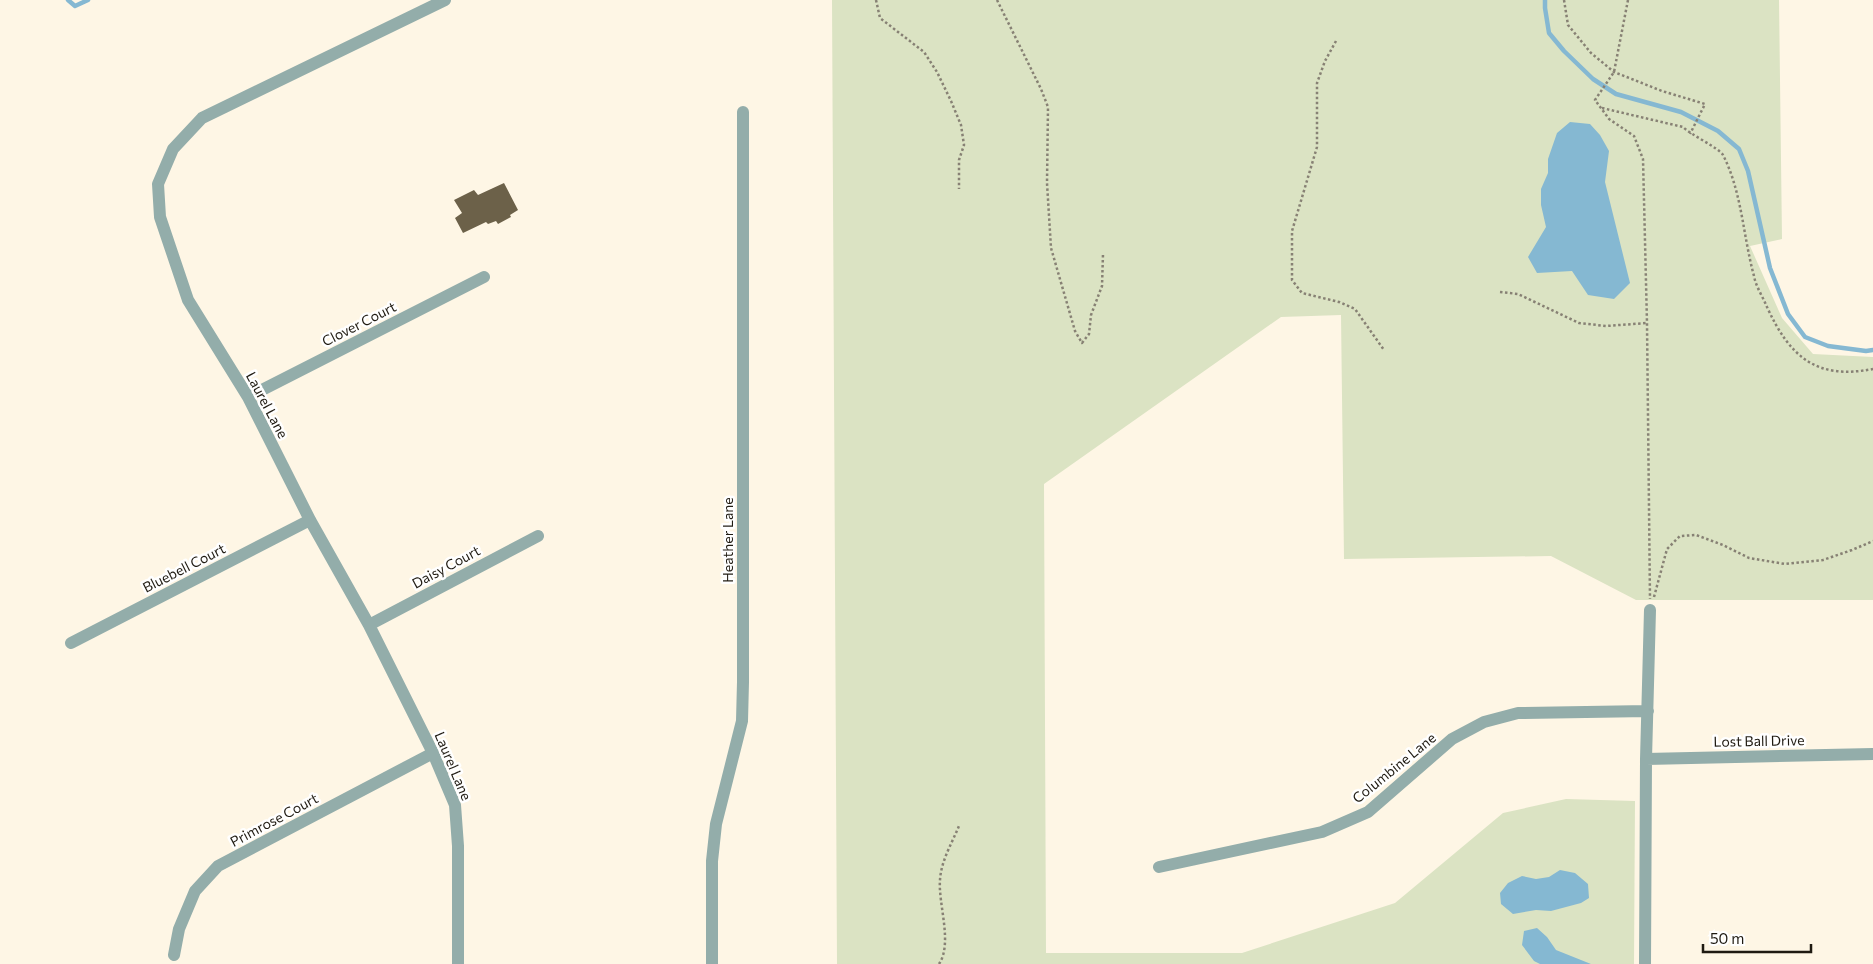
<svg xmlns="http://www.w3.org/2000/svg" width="1873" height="964" font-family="Commissioner,sans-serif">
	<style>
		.grass { fill: #dbe3c3 }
		.water { fill: #85b8d2 }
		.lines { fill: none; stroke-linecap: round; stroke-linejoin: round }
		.stream { stroke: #85b8d2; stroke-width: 4.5 }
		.building { fill: #6c6149 }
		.path { stroke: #878174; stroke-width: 2.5; stroke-dasharray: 2.5 2.5; stroke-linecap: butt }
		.minor { stroke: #93adaa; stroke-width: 12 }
		.labels { text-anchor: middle; stroke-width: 5; stroke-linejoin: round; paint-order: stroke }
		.street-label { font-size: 14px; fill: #1f1a11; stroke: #fff }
	</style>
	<rect width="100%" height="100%" fill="#fef6e5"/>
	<path class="grass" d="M 832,0 L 1779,0 L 1782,239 L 1750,246 L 1782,318 L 1813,354 L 1873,357 L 1873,600 L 1636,600 L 1551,556 L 1344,559 L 1341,315 L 1281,317 L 1044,484 L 1046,953 L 1242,953 L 1395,903 L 1503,813 L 1566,799 L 1635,801 L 1634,964 L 837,964 Z"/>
	<path class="water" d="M 1570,122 L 1590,124 L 1600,135 L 1609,151 L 1605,182 L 1630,283 L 1614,299 L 1588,295 L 1572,271 L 1537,273 L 1528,257 L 1546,227 L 1541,205 L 1541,189 L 1548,173 L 1548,159 L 1557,133 Z
		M 1560,870 L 1575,873 L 1588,884 L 1589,898 L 1581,903 L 1551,911 L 1536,910 L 1513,914 L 1501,904 L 1500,893 L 1508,883 L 1522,876 L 1536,879 L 1549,877 Z
		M 1537,928 L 1547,937 L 1556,950 L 1591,964 L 1540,964 L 1534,961 L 1522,945 L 1524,931 Z"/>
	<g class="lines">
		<path class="stream" d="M 68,0 L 75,6 L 88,0
			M 1545,0 L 1545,8 L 1549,33 L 1564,51 L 1593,79 L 1616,94 L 1681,112 L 1718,131 L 1739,149 L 1748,171 L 1770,268 L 1788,314 L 1805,337 L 1828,346 L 1866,351 L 1873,350"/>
	</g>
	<path class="building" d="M 504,183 L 518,210 L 510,215 L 511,217 L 498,224 L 496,221 L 488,224 L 486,222 L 463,233 L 455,218 L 462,213 L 454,200 L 474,190 L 478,195 Z"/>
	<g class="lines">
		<path class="path" d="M 876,0 L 880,18 L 924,52 L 937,72 L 951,101 L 961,125 L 964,145 L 959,160 L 959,189
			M 997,0 L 1041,89 L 1048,107 L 1047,183 L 1051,248 L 1075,331 L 1082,343 L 1089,334 L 1091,315 L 1102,286 L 1103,254
			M 1564,0 L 1568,25 L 1591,53 L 1614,72 L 1662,91 L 1705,104 L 1690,134
			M 1628,0 L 1614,72 L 1595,100 L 1609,119 L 1634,136 L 1643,159 L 1647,323 L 1650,599
			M 1336,41 L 1325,61 L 1317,83 L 1317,147 L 1292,231 L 1292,280 L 1302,293 L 1339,302 L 1355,309 L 1384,350
			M 1602,108 L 1683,127 C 1691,135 1719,148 1723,155 C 1742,192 1743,236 1754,276 C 1756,287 1763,297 1767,307 C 1790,357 1816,380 1873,369
			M 1500,292 L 1518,294 L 1579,323 L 1606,326 L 1647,323
			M 1654,597 L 1667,549 L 1680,536 L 1696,535 L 1723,545 L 1749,558 L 1785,564 L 1823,560 L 1852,550 L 1873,541
			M 939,964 C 953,943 938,904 940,880 C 941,861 952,843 959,826"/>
		<path class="minor" d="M 445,0 L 202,118 L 173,149 L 158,184 L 160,217 L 188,300 L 248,397 L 310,520 L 369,625 L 433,753 L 455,805 L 458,846 L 458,964
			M 248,397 L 484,277
			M 369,625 L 538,536
			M 71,643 L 310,520
			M 1646,759 L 1873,754
			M 1159,867 L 1322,832 L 1368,812 L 1452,739 L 1484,722 L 1518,713 L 1648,711
			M 174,955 L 179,929 L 195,891 L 218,866 L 433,753
			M 712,964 L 712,861 L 716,824 L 742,721 L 743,682 L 743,112
			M 1645,964 L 1646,759 L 1650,610"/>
	</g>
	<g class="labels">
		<g class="street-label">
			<text transform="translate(359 324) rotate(-27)" y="5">Clover Court</text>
			<text transform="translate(267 405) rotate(62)" y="5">Laurel Lane</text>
			<text transform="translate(728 540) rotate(-90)" y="5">Heather Lane</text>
			<text transform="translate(446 567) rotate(-28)" y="5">Daisy Court</text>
			<text transform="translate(184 568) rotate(-27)" y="5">Bluebell Court</text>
			<text transform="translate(1759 741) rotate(-1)" y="5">Lost Ball Drive</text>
			<text transform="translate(453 766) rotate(67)" y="5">Laurel Lane</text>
			<text transform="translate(1394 768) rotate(-39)" y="5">Columbine Lane</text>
			<text transform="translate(274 820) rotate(-28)" y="5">Primrose Court</text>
		</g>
	</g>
	<path d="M1703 944v8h108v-8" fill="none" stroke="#1f1a11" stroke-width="2.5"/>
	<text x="1710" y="944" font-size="15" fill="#1f1a11" stroke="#ffffff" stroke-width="4" paint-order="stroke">50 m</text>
</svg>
